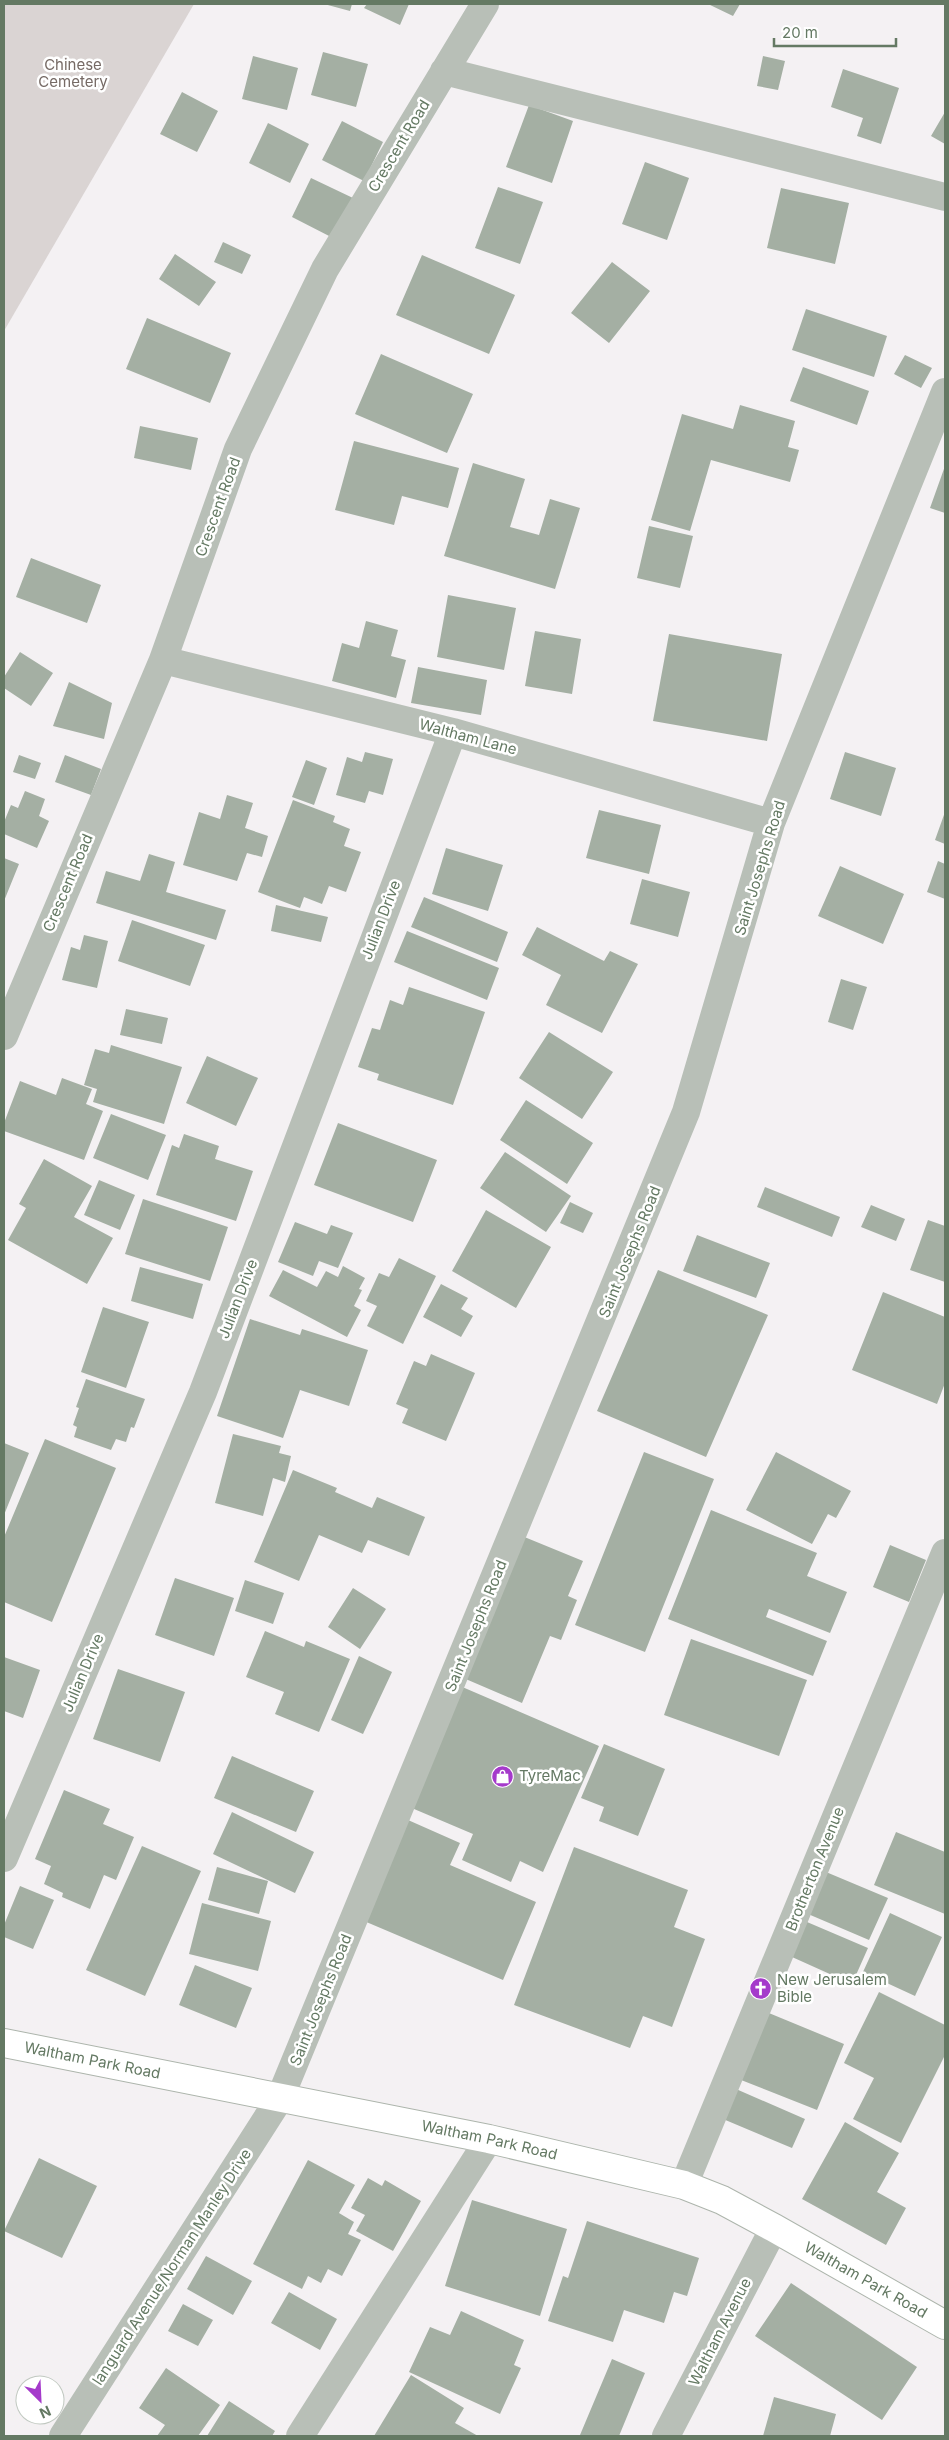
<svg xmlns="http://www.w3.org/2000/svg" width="949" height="2440" font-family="Inter,sans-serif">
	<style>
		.green { fill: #dad4d3 }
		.building { fill: #a4afa3 }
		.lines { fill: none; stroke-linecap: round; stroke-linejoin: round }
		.secondary-casing { stroke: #adb5ac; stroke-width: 30 }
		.minor { stroke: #b8bfb7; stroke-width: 28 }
		.secondary { stroke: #fff; stroke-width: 28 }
		.labels { text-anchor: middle; stroke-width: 5; stroke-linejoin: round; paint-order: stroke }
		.park-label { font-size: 15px; fill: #766a65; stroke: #fff }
		.street-label { font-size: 15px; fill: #647963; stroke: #fff }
		.poi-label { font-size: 15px; fill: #647963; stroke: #fff; text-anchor: start }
	</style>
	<rect width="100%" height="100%" fill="#f4f1f3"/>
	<path class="green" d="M 4,4 L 194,4 L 4,331 Z"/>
	<path class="building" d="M 324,4 L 352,4 L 350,11 Z
		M 367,4 L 409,4 L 400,25 L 364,8 Z
		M 708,4 L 740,4 L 733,16 Z
		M 323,52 L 368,64 L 356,107 L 311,95 Z
		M 253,56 L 298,68 L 287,110 L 242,99 Z
		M 763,56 L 785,61 L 778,90 L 757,86 Z
		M 843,69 L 899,88 L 881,144 L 857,136 L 863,118 L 831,107 Z
		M 182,92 L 218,111 L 197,152 L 160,134 Z
		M 529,105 L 573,121 L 552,183 L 506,167 Z
		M 945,112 L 945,144 L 931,136 Z
		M 342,121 L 383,142 L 364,181 L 322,160 Z
		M 268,123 L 309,144 L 290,183 L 249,163 Z
		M 645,162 L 689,178 L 667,240 L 622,224 Z
		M 311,178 L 353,198 L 333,238 L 292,217 Z
		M 498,187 L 543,202 L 520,264 L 475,248 Z
		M 781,188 L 849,203 L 835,264 L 767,248 Z
		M 223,242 L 251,255 L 242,274 L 214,262 Z
		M 175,254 L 216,282 L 199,306 L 159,279 Z
		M 422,255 L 515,295 L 489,354 L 396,315 Z
		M 612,262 L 650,291 L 609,343 L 571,313 Z
		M 806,309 L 887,336 L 874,377 L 792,350 Z
		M 147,318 L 231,353 L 210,403 L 126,369 Z
		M 381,354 L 473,394 L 447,453 L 355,414 Z
		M 905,355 L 932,368 L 921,388 L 894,374 Z
		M 803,367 L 869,391 L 857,425 L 790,401 Z
		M 740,405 L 795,421 L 788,447 L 799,450 L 790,482 L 711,460 L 690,531 L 651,520 L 682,414 L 733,429 Z
		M 140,426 L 198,438 L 191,470 L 134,458 Z
		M 354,441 L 459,468 L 448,508 L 402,496 L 394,525 L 335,510 Z
		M 473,463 L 525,479 L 510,527 L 539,535 L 550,499 L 580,508 L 555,589 L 444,556 Z
		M 945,466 L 945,513 L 930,508 Z
		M 649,526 L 693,536 L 680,588 L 637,578 Z
		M 31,558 L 101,585 L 87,623 L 16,597 Z
		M 448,595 L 516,608 L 504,670 L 437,657 Z
		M 366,621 L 398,630 L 391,656 L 406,660 L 396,698 L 332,681 L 342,643 L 359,648 Z
		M 535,631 L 581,639 L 572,694 L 525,686 Z
		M 669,634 L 782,654 L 767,741 L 653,721 Z
		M 20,652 L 53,673 L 31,706 L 4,688 L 4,677 Z
		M 418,667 L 487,680 L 481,715 L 411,703 Z
		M 69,682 L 112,703 L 104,739 L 53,726 Z
		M 365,752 L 393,759 L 383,795 L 369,791 L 365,803 L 336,795 L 347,757 L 362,762 Z
		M 845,752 L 896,768 L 881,816 L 830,799 Z
		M 19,755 L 41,763 L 35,779 L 13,772 Z
		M 65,755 L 101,769 L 91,795 L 55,782 Z
		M 306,760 L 327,768 L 314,805 L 292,797 Z
		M 25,791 L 45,799 L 39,816 L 49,821 L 37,848 L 4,834 L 4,822 L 11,805 L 18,808 Z
		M 227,795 L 253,803 L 245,828 L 268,836 L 262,857 L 247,853 L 237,881 L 183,865 L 199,812 L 220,819 Z
		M 293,800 L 335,816 L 333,822 L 350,829 L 344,846 L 361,852 L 346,892 L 329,886 L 322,904 L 304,897 L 300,908 L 258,892 Z
		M 599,810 L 661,825 L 649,874 L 586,858 Z
		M 945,812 L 945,844 L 935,840 Z
		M 446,848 L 503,865 L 488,911 L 432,894 Z
		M 149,854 L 175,862 L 166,892 L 226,910 L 216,940 L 96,903 L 106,871 L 140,881 Z
		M 4,858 L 19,864 L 4,901 Z
		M 938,861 L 945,864 L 945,899 L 927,892 Z
		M 840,866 L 904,894 L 883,944 L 818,916 Z
		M 642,879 L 690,892 L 678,937 L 630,924 Z
		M 424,897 L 508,932 L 497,962 L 411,927 Z
		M 276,905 L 328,917 L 321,942 L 271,931 Z
		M 132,920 L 205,945 L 190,986 L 118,961 Z
		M 537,927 L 604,961 L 610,951 L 638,964 L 602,1033 L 546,1005 L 561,975 L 522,955 Z
		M 407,931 L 499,968 L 487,1000 L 394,962 Z
		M 84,935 L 108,941 L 97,988 L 62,980 L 71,947 L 80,950 Z
		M 841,979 L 867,987 L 853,1030 L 828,1022 Z
		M 409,987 L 485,1012 L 453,1105 L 377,1080 L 379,1074 L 358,1067 L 372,1028 L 380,1030 L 390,1000 L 403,1005 Z
		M 126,1009 L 168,1018 L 162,1044 L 120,1035 Z
		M 549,1032 L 613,1072 L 582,1119 L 519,1078 Z
		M 111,1045 L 182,1067 L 164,1124 L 93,1102 L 97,1089 L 84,1085 L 95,1049 L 109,1053 Z
		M 207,1056 L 258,1078 L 236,1126 L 186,1103 Z
		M 62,1078 L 92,1089 L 86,1104 L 103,1111 L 84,1160 L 4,1131 L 4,1123 L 20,1081 L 56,1095 Z
		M 526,1100 L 593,1143 L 567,1184 L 500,1140 Z
		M 111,1114 L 166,1135 L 148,1180 L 93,1158 Z
		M 338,1123 L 437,1160 L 413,1222 L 314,1185 Z
		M 184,1134 L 219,1146 L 215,1159 L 253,1171 L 236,1221 L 156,1195 L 172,1145 L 179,1148 Z
		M 505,1152 L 571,1196 L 546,1232 L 480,1188 Z
		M 44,1159 L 92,1186 L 74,1217 L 113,1238 L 87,1284 L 8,1240 L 26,1208 L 19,1204 Z
		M 99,1180 L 135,1195 L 120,1230 L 84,1215 Z
		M 765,1187 L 840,1217 L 832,1237 L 757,1207 Z
		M 143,1199 L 228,1227 L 210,1281 L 125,1254 Z
		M 570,1202 L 593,1213 L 583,1233 L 560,1223 Z
		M 871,1205 L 905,1219 L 896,1241 L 861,1227 Z
		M 486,1210 L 551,1247 L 516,1308 L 452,1271 Z
		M 928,1220 L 945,1226 L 945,1282 L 910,1270 Z
		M 295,1222 L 327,1234 L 331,1225 L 353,1233 L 338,1268 L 319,1261 L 313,1276 L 278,1262 Z
		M 697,1235 L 770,1263 L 756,1298 L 683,1271 Z
		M 399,1258 L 436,1276 L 403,1344 L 367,1326 L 377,1306 L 366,1301 L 379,1273 L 389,1277 Z
		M 343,1266 L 365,1278 L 359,1289 L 362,1290 L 354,1306 L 361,1310 L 347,1337 L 269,1296 L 283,1270 L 317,1287 L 326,1271 L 338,1277 Z
		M 140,1267 L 203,1284 L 193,1319 L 131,1301 Z
		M 658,1270 L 768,1315 L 706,1457 L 597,1411 Z
		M 441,1284 L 468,1298 L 461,1309 L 473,1316 L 461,1337 L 423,1317 Z
		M 883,1292 L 945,1317 L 945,1383 L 937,1404 L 852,1370 Z
		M 103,1307 L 149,1322 L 126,1388 L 81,1372 Z
		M 250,1319 L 300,1335 L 302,1329 L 368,1350 L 349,1406 L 300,1390 L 283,1438 L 217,1416 Z
		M 431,1354 L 475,1373 L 446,1441 L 402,1423 L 408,1409 L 396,1404 L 414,1361 L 426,1366 Z
		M 86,1379 L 145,1399 L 134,1428 L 131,1427 L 126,1442 L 116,1439 L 111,1450 L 74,1437 L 77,1427 L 73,1425 L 79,1408 L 76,1407 Z
		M 233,1434 L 281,1446 L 279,1453 L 291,1456 L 285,1482 L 273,1478 L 263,1516 L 215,1503 Z
		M 45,1439 L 116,1468 L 52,1622 L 4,1602 L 4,1537 Z
		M 4,1443 L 29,1453 L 4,1515 Z
		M 644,1452 L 714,1479 L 645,1652 L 575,1625 Z
		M 776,1452 L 851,1491 L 836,1518 L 828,1514 L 812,1544 L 746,1510 Z
		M 293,1470 L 337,1488 L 335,1492 L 372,1508 L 377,1497 L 425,1517 L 409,1556 L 368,1540 L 362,1553 L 319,1535 L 299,1581 L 254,1562 Z
		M 711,1510 L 817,1553 L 807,1576 L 847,1592 L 830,1633 L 769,1609 L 766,1617 L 827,1641 L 813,1676 L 668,1619 Z
		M 522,1536 L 583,1561 L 568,1596 L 577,1600 L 561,1640 L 550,1636 L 522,1703 L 461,1677 Z
		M 890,1545 L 926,1560 L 909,1602 L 873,1587 Z
		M 175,1578 L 234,1598 L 214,1656 L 155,1635 Z
		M 245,1580 L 284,1593 L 273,1624 L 235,1611 Z
		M 353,1588 L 386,1609 L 360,1649 L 328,1627 Z
		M 265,1631 L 304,1647 L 306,1641 L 350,1659 L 319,1732 L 275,1714 L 284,1692 L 246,1677 Z
		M 691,1639 L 807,1680 L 779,1756 L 664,1715 Z
		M 359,1656 L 392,1672 L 363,1734 L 331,1720 Z
		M 4,1657 L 40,1670 L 23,1718 L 4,1711 Z
		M 118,1669 L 185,1692 L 160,1762 L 93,1739 Z
		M 460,1686 L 599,1746 L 543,1872 L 520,1861 L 511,1882 L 462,1860 L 473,1834 L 407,1806 Z
		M 604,1744 L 665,1769 L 638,1836 L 599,1821 L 604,1807 L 581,1798 Z
		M 232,1756 L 314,1791 L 296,1832 L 214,1798 Z
		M 64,1790 L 110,1809 L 103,1824 L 134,1837 L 116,1880 L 104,1875 L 90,1909 L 62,1897 L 63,1893 L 44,1884 L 51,1866 L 35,1859 Z
		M 232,1812 L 314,1852 L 295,1893 L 213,1854 Z
		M 408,1820 L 460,1843 L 450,1865 L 536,1902 L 503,1980 L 364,1921 Z
		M 896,1832 L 945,1852 L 945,1914 L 874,1885 Z
		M 142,1846 L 201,1871 L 145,1996 L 86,1970 Z
		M 574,1847 L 688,1890 L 674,1927 L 705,1939 L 672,2027 L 643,2016 L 630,2048 L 514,2005 Z
		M 217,1867 L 268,1881 L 259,1914 L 208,1900 Z
		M 826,1872 L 888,1898 L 869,1940 L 808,1914 Z
		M 20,1886 L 54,1900 L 33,1949 L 4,1937 L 4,1925 Z
		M 202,1903 L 271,1921 L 258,1971 L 189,1954 Z
		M 890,1913 L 942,1937 L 915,1996 L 863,1972 Z
		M 807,1922 L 868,1948 L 852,1984 L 792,1957 Z
		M 195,1965 L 252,1988 L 236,2028 L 179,2005 Z
		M 879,1992 L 945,2025 L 945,2055 L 901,2143 L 853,2119 L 874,2078 L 844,2063 Z
		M 764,2011 L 844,2044 L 817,2110 L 736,2078 Z
		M 736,2089 L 805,2119 L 792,2148 L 723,2119 Z
		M 845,2122 L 899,2153 L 877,2192 L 906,2208 L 886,2245 L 802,2199 Z
		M 39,2158 L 97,2186 L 62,2258 L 4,2231 Z
		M 308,2160 L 355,2185 L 339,2213 L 354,2222 L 348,2234 L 361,2240 L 342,2276 L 328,2269 L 321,2283 L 308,2276 L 302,2289 L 253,2264 Z
		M 368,2178 L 382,2186 L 385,2180 L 421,2201 L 393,2251 L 356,2231 L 365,2215 L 351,2208 Z
		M 472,2200 L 567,2229 L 540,2316 L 445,2286 Z
		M 587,2221 L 699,2258 L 687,2296 L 674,2292 L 664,2323 L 624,2310 L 613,2342 L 548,2321 L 563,2276 L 568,2278 Z
		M 206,2256 L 252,2281 L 233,2315 L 187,2289 Z
		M 791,2283 L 917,2367 L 882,2420 L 755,2336 Z
		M 289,2292 L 337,2319 L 320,2350 L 271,2323 Z
		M 183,2304 L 213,2320 L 198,2346 L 168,2331 Z
		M 461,2311 L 524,2340 L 514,2365 L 521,2368 L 500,2414 L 409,2372 L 430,2327 L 450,2335 Z
		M 612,2359 L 645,2373 L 619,2436 L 583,2436 L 580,2435 Z
		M 166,2368 L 220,2405 L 198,2436 L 157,2436 L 165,2425 L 139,2408 Z
		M 411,2375 L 464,2408 L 455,2423 L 478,2436 L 374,2436 Z
		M 774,2397 L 836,2414 L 830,2436 L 763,2436 Z
		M 229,2401 L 275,2431 L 272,2436 L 207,2436 Z"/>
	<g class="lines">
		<defs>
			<g id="secondary">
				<path id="s1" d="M 4,2043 L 489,2139 L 684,2185 L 722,2200 L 774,2228 L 945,2325"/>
			</g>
		</defs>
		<use href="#secondary" class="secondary-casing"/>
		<path class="minor" d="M 444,71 L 945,197
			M 163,660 L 453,732 L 771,823
			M 4,1036 L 163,660 L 238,449 L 325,269 L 485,4
			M 4,1858 L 203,1392 L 453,732
			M 684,2185 L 945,1553
			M 63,2436 L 280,2098 L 686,1112 L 771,823 L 945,392
			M 300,2436 L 489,2139
			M 666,2436 L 774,2228"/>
		<use href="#secondary" class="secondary"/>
	</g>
	<defs>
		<symbol id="shop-disc" viewBox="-11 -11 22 22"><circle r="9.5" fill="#a53acb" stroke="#fff"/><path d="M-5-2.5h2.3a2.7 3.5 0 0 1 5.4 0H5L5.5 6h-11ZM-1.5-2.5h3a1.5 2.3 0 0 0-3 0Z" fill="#fff"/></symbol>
		<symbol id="church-disc" viewBox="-11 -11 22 22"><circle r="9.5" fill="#a53acb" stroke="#fff"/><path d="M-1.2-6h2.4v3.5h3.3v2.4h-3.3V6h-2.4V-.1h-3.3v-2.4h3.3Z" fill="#fff"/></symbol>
	</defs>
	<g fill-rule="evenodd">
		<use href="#shop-disc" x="490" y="1764" width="25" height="25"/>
		<use href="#church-disc" x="748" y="1976" width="25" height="25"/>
	</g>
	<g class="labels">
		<g class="park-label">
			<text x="73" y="70">Chinese<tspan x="73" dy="17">Cemetery</tspan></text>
		</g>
		<g class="street-label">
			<text transform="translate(399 146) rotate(-59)" y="5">Crescent Road</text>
			<text transform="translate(218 507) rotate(-70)" y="5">Crescent Road</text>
			<text transform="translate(468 737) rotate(15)" y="5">Waltham Lane</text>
			<text transform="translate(760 868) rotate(-73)" y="5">Saint Josephs Road</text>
			<text transform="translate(68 883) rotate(-67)" y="5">Crescent Road</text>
			<text transform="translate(381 920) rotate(-69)" y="5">Julian Drive</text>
			<text transform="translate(630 1252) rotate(-68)" y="5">Saint Josephs Road</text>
			<text transform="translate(238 1299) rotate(-69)" y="5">Julian Drive</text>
			<text transform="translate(476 1626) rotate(-68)" y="5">Saint Josephs Road</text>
			<text transform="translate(83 1673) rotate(-67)" y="5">Julian Drive</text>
			<text transform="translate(815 1869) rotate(-68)" y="5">Brotherton Avenue</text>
			<text transform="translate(321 2000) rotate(-68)" y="5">Saint Josephs Road</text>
			<text dy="5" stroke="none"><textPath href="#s1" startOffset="90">Waltham Park Road</textPath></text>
			<text dy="5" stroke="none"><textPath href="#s1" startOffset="495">Waltham Park Road</textPath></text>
			<text transform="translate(172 2267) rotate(-57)" y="5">languard Avenue/Norman Manley Drive</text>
			<text dy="5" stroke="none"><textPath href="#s1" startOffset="900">Waltham Park Road</textPath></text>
			<text transform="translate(720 2332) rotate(-63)" y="5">Waltham Avenue</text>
		</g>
		<g class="poi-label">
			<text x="519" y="1781">TyreMac</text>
			<text x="777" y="1985">New Jerusalem<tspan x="777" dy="17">Bible</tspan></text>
		</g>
	</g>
	<rect width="949" height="2440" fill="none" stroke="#647963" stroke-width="10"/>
	<g transform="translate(40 2400) rotate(156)"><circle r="24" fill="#ffffff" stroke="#c1c9c1"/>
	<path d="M0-4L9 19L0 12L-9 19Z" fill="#a53acb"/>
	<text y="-8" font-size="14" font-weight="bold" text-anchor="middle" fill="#647963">N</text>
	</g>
	<path d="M774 38v8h122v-8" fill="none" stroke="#647963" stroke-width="2.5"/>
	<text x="782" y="38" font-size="15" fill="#647963" stroke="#ffffff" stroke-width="4" paint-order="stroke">20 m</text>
</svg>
